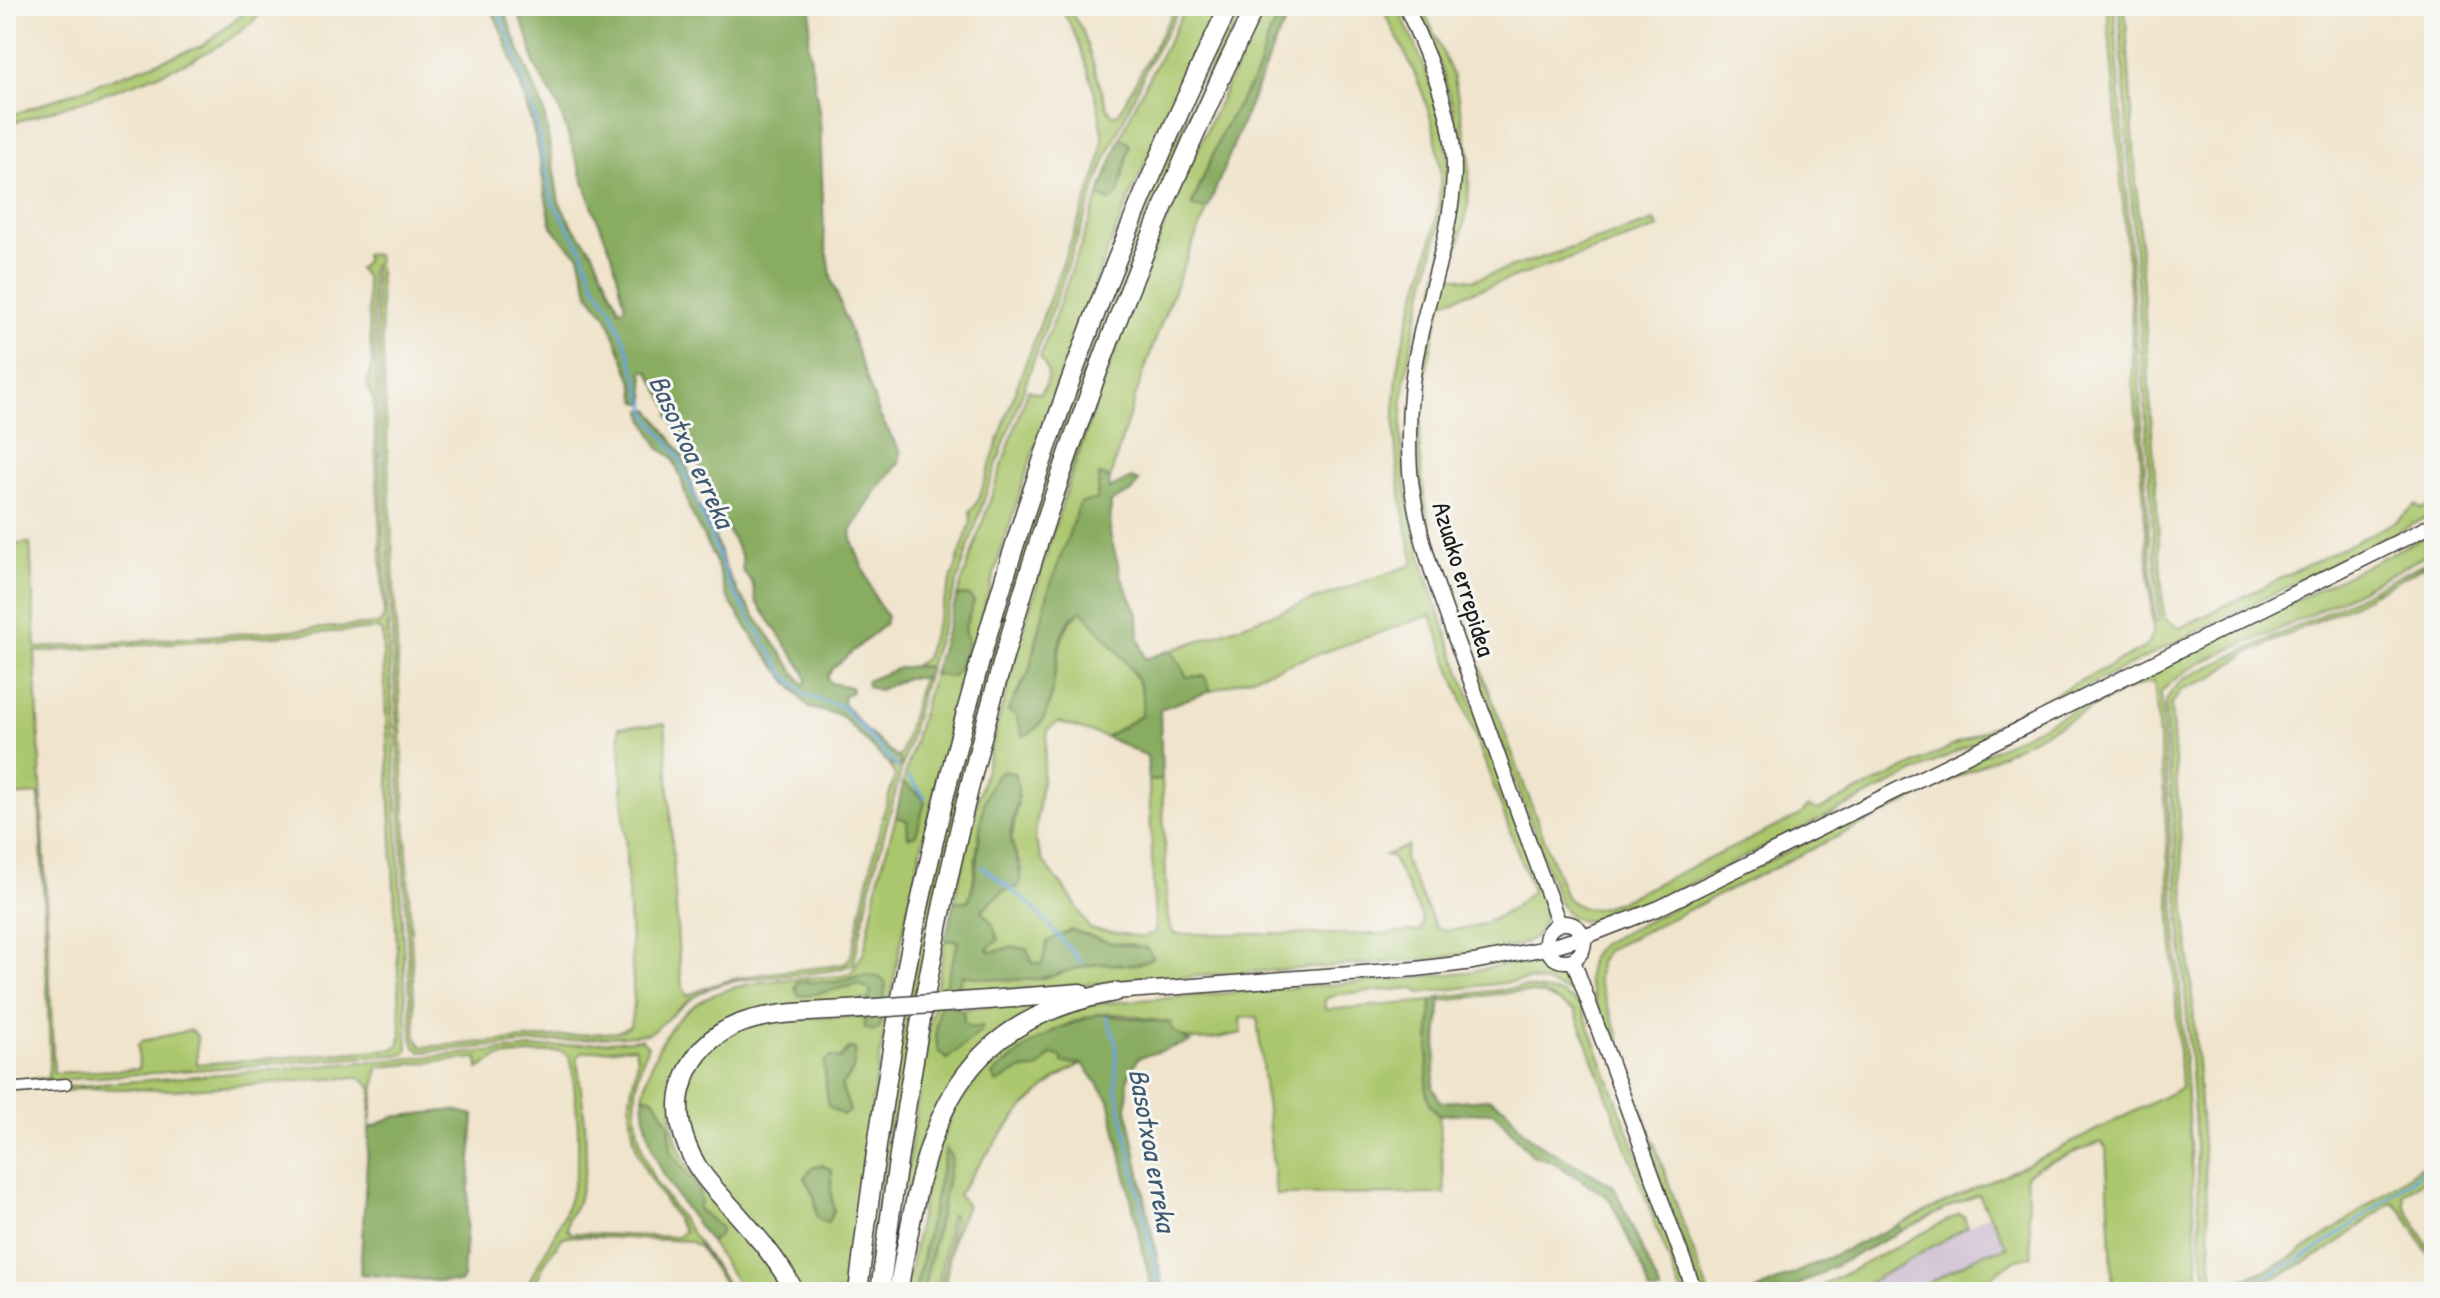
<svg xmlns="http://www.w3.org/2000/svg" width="2440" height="1298" font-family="'Patrick Hand',sans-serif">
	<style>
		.industrial { fill: #cebed2 }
		.green { fill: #abc76d; stroke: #647244; stroke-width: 2; fill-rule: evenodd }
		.forest { fill: #88ac60; stroke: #52643e; stroke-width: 2 }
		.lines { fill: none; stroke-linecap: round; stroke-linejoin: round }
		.stream { stroke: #69a4d9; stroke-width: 3 }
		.street-casing { stroke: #3c3a36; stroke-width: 13 }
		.secondary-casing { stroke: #3c3a36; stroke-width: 17 }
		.highway-casing { stroke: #3c3a36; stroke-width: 21 }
		.street { stroke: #fff; stroke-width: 10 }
		.secondary { stroke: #fff; stroke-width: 14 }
		.highway { stroke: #fff; stroke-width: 18 }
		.highway-bridge-casing { stroke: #3c3a36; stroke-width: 21; stroke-linecap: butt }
		.highway-bridge { stroke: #fff; stroke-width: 18 }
		.labels { text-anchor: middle; stroke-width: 6; stroke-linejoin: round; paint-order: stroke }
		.street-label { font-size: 26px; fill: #1c1c1c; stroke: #f6f6f2 }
		.water-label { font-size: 28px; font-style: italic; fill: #3f5971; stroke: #f6f6f2 }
	</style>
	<rect width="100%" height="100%" fill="#f6f6f2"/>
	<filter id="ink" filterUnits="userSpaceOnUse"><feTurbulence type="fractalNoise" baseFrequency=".0125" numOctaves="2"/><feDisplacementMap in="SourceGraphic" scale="16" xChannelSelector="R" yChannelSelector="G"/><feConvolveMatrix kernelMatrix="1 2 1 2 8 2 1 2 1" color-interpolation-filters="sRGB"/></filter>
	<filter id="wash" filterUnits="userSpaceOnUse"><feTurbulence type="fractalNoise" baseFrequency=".006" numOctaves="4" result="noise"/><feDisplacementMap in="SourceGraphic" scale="32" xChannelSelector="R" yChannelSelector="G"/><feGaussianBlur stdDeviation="1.8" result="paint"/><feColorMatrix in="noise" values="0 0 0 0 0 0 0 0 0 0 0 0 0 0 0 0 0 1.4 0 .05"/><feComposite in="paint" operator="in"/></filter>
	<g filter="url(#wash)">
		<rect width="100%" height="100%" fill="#f0e4cc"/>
		<path class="industrial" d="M 1990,1214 L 2007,1247 L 1984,1253 L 1912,1292 L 1852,1292 Z"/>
		<path class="green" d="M 253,6 L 267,6 C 222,66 78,101 6,125 L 6,117 L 202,46 Z
			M 1058,6 L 1066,6 L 1082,29 L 1107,107 L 1113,116 L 1119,113 L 1176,6 L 1181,6 L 1149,63 L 1107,156 L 987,491 L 929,667 L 914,666 L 925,658 L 971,521 L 970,511 L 978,501 L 1013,397 L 1098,169 C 1099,161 1102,152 1102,144 C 1104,113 1079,29 1058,6 Z
			M 1187,6 L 1218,6 C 1175,96 1133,185 1097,278 C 970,602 884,946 847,1292 L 800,1292 C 773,1245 732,1211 702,1167 C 687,1145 681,1118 685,1092 C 700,1007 800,1019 864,1016 L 866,1028 L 874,1031 L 879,1029 L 886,985 L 884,980 L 863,975 L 837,982 L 797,982 L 795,987 L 798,995 L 806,996 L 859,984 L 871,991 L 871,999 C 799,1007 688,998 674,1091 C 670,1115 673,1140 686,1162 C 714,1209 758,1245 787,1292 L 743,1292 L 710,1242 L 718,1236 L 721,1228 L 698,1209 L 701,1200 L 697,1187 L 671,1152 L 669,1123 L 654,1098 L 643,1096 C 667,979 741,982 842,976 L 851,973 L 864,952 L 879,876 L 896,817 L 907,820 L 909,837 L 916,835 L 925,802 L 917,793 L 903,783 L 933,674 L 952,676 L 959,669 L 968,642 L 964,630 L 974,601 L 968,595 L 957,596 L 1028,390 L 1040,394 C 1051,380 1050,371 1040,357 L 1099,195 L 1109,201 L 1118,194 L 1130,145 L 1121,137 L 1137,100 ZM 849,1049 L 855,1050 C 856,1064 853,1077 841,1084 L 850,1111 L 843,1115 L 828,1106 L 824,1062 L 831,1057 L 840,1059 ZM 822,1165 L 832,1171 L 831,1191 L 834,1211 L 827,1223 L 817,1218 L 815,1199 L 805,1177 L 812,1168 Z
			M 1237,6 L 1247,6 L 1227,46 L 985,702 L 873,1292 L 865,1292 L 896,1065 L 923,925 L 948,811 L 995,630 L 1073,394 L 1153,191 Z
			M 1266,6 L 1284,6 L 1269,35 L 1256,75 L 1224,128 L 1192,204 L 1196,208 L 1208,208 C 1170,296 1136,387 1110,479 L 1099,475 L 1097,499 L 1049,589 L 1029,672 L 1015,696 L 1016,715 L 1023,736 C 1033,719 1049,698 1054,679 C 1062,648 1056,634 1082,609 C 1099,633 1138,667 1143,696 C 1144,702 1142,710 1141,715 L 1106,737 L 1059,722 L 1048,729 L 1035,839 L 1042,860 L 1071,897 L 1090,929 L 1141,937 L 1155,933 L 1149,781 L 1162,780 L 1167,905 L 1169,925 L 1174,934 L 1384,934 L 1421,931 L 1423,919 L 1392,857 L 1385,855 L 1408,846 L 1404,859 L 1436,928 C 1470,935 1509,916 1532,891 L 1431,615 L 1211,691 L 1204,676 L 1187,677 L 1172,650 L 1414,564 C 1398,491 1386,416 1403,342 C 1415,292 1444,221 1440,170 C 1436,110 1409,59 1381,6 L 1397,6 C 1423,62 1453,120 1447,184 C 1445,210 1438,236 1431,261 C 1416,324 1398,386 1402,451 C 1407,531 1435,604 1463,678 C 1488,746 1513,814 1538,883 L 1545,907 L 1543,922 L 1536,937 L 1517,946 L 1431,959 L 966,993 L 957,991 L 962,975 L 1016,980 L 1041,978 L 1061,971 L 1099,964 L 1127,965 L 1135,945 L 1108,942 L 1071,930 L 1042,964 L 1033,963 L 1014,947 L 990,952 L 987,949 L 993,925 L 982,910 L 1022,871 L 1011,841 L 1018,804 L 982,810 C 982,824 979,835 977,849 C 973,867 976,884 968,901 L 954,902 C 1023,593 1122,289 1266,6 Z
			M 1414,6 L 1422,6 L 1454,78 L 1470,156 L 1468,208 L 1451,276 L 1472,280 L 1655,221 L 1659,228 L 1443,302 C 1422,371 1411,447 1429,518 C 1443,573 1466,627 1485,680 C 1512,752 1539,824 1566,897 C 1586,915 1595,909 1618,902 L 1799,816 L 1808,807 L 1819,810 L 1967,739 L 2146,647 L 2153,632 L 2138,421 C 2129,387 2133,342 2131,305 C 2123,205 2115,106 2107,6 L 2114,6 L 2155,621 L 2159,620 L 2119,6 L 2125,6 L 2164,618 L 2180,628 L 2395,522 L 2416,505 L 2421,509 L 2434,503 L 2434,514 L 1680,889 C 1659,898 1600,926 1579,920 C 1571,918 1565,910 1560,904 L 1454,609 L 1432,545 L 1423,509 L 1416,461 L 1419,384 L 1460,152 L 1453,107 L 1442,70 Z
			M 365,254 L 377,255 L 379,271 L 414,999 L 416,1038 L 422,1047 L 617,1032 L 630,1026 L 634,1001 L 619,727 L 665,724 L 679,960 L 682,985 L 687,996 C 739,970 788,973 844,964 L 850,958 L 853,949 L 880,826 L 895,775 L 889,764 L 896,767 L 901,761 L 897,758 L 901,754 L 922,678 L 926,678 L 874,872 L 854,963 C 838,976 751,975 721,984 C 695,992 676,1011 656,1029 L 647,1034 L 421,1052 L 415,1047 L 412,1037 L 374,265 L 371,267 L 408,1050 L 404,1054 L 394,1055 L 6,1084 L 6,1081 L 48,1078 L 50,1056 L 39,794 L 6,796 L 6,545 L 30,543 L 36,648 L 380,624 L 384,616 L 373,399 L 367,385 L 372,363 L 366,277 L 358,269 L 366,261 ZM 378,629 L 382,633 L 401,1036 L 399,1044 L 393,1049 L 197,1064 L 197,1036 L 191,1030 L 142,1041 L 138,1045 L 139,1069 L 54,1073 L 35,652 Z
			M 2434,532 L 2434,551 C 2385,577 2336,603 2286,626 C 2248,644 2189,661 2161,692 L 2199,1285 L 2182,1286 L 2170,1292 L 2113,1292 L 2106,1148 L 2101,1142 L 2040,1166 L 2026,1175 L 2032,1256 L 2017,1259 L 1989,1278 L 1990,1292 L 1911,1292 L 1984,1253 L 2007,1247 L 1979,1195 L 1955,1204 L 1902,1231 L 1898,1225 L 2059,1149 L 2181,1088 L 2164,794 L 2154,681 L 2128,689 L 1974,769 L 1607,950 L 1599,962 L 1598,981 L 1619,1036 L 1617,1040 L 1708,1292 L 1702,1292 L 1588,981 C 1588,965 1589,956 1601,944 Z
			M 2434,558 L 2434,561 L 2354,604 L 2244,655 L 2212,678 L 2182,689 L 2171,705 L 2213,1282 L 2244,1279 L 2284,1262 L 2334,1230 L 2434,1157 L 2434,1172 L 2403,1195 L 2405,1206 L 2434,1256 L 2434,1264 L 2402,1210 L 2392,1202 L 2331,1248 L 2285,1273 L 2235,1292 L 2209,1292 L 2201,1250 L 2195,1127 L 2165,707 C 2168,693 2174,687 2185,678 L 2319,616 Z
			M 945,940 L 958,941 L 951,972 L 942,993 L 947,1058 L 980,1031 L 982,1027 L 972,1028 L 964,1023 L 963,1009 L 1058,1001 L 971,1060 L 893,1271 L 922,1067 Z
			M 1530,960 C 1554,960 1565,970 1576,991 L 1572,993 L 1547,983 L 1528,980 L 1420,993 L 1414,988 L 1340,994 L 1325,999 L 1325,1010 L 1432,1001 L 1426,1091 L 1430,1105 L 1439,1115 L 1445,1194 L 1276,1195 L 1257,1017 L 1240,1018 L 1242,1033 C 1216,1038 1191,1048 1170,1029 L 1171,1023 C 1149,1020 1118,1010 1096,1015 C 1056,1023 1023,1050 992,1075 L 997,1083 L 1019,1070 L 1038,1068 L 1051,1054 L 1061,1057 L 1063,1063 L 1083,1063 C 1026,1091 993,1145 958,1195 L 967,1206 L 953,1236 L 944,1292 L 940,1292 L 954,1217 L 951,1215 L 937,1292 L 923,1292 L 952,1159 L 946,1149 L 915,1292 L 906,1292 L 929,1169 L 960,1095 L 981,1066 L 1031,1027 L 1093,1004 L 1409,978 L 1467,972 Z
			M 1524,987 L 1560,993 L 1581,1005 L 1688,1292 L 1681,1292 L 1575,1011 L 1543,994 L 1515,992 L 1440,1001 L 1441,997 Z
			M 641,1039 L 648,1046 C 628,1092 633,1137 655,1181 L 733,1292 L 730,1292 L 699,1247 L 689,1241 L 576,1236 L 563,1237 L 547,1259 L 531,1292 L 523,1292 C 544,1252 572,1212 577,1166 C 581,1133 575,1098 572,1065 L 569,1056 L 560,1051 L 499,1057 L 478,1069 L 478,1058 L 378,1067 L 369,1129 L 372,1087 L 359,1077 L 174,1090 L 79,1088 L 67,1092 L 66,1087 ZM 634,1047 C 642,1063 630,1084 630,1102 C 630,1114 632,1127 634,1139 C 642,1176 667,1200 684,1232 L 677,1237 L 571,1233 L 567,1229 L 568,1218 L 578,1202 L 586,1165 L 585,1122 L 577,1058 L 582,1052 Z
			M 1959,1214 L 1964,1216 L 1967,1227 L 1852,1292 L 1810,1292 Z"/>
		<path class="forest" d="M 490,6 L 502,6 L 544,111 L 559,202 L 571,224 L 593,252 L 620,310 L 625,306 L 612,254 L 594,211 L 558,106 L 535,66 L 528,37 L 515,6 L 812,6 L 808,43 L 820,117 L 824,236 L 832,280 L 880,416 L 901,453 L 899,463 L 876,491 L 851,531 L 853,544 L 877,602 L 887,616 L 885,624 L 832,669 L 827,678 L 831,683 L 851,687 L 852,692 L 844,696 L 843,703 L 866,730 L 901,761 L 900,767 L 889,764 L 840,715 L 809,708 L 756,642 L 727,597 L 716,562 L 689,508 L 681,478 L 672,457 L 659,448 L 644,419 L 643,410 L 650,409 L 685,459 L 697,502 L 712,529 L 726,570 L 738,592 L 804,685 L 807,681 L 804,671 L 756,601 L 752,582 L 742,570 L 742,557 L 716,508 L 699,466 L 669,416 L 670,409 L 648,371 L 643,371 L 646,404 L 637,402 L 634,385 L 607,317 L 589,294 L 579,255 C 570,248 560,238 553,228 C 548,220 541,163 538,149 C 526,100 512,51 490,6 Z
			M 1284,6 L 1295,6 L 1276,40 L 1208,208 L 1196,208 L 1192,205 L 1224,128 L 1256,75 L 1269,35 Z
			M 1121,137 L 1130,145 L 1118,194 L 1110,201 L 1099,195 Z
			M 1099,475 L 1110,479 L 1109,489 L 1131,478 L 1139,481 L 1132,492 L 1111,502 L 1110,534 L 1121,576 L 1138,614 L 1139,638 L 1145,659 L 1172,650 L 1187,677 L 1204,676 L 1211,691 L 1160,709 L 1162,780 L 1149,781 L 1147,756 L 1106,737 L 1141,716 C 1142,710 1144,702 1143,697 C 1139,668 1099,633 1082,610 C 1077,613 1071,618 1068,623 C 1047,653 1064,723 1023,736 L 1016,715 L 1008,711 L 1029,672 L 1049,589 L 1080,503 L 1097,499 Z
			M 968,595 L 974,601 L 964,630 L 968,642 L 959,669 L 952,677 L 933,674 L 957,596 Z
			M 914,666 L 929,667 L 926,678 L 906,678 L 879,690 L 868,687 L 866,681 L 899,668 Z
			M 1001,771 L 1014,773 C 1026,800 1007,819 1012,843 C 1016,863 1023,866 1019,887 L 1003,891 L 982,910 L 993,925 L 998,940 L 987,949 L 990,952 L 1014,947 L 1027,949 L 1033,963 L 1042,964 L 1047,942 L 1071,930 L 1108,942 L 1146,948 L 1153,957 C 1137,970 1117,962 1098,964 C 1077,966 1058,976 1037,979 C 1012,982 987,978 962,975 L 957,991 L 958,1009 L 963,1009 L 964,1023 L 972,1028 L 982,1026 L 980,1032 L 947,1059 L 938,1051 C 930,1014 950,977 958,941 L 945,940 L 954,902 L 968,901 C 984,866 972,796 1001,771 Z
			M 903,783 L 918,793 L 925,802 L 916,835 L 908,837 L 907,820 L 896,817 Z
			M 863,975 C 872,975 882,976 886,984 L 879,1029 L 874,1031 L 865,1028 L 864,1016 L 871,991 L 860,984 L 806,996 L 798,995 L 795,987 L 797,982 L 837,982 Z
			M 1441,997 L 1433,1088 L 1441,1102 L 1489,1099 L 1506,1108 L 1522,1130 L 1537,1143 L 1614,1186 L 1661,1292 L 1650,1292 L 1644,1272 L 1609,1198 L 1551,1161 L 1532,1155 L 1494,1112 L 1439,1115 L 1430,1105 L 1426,1091 L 1432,1001 Z
			M 1097,1014 L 1171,1023 L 1171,1029 L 1190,1042 L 1138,1058 L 1128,1078 L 1127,1109 L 1164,1292 L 1152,1292 L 1109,1100 L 1083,1064 L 1063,1063 L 1061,1057 L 1051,1054 L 1038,1069 L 1019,1070 L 997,1083 L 992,1075 L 1028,1046 L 1055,1030 Z
			M 849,1049 L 855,1049 C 856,1064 853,1076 841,1085 L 850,1111 L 843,1115 L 828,1106 L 824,1062 L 831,1057 L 840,1059 Z
			M 643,1096 L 654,1098 L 669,1124 L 671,1152 L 697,1187 L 701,1201 L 698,1209 L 721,1228 L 718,1236 L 710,1242 C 673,1191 646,1162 643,1096 Z
			M 454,1110 L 474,1115 L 463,1277 L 460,1283 L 360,1274 L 369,1129 L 392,1117 Z
			M 946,1148 L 952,1159 L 923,1292 L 915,1292 Z
			M 822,1165 L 832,1170 L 831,1191 L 834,1211 L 827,1223 L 817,1218 L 815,1199 L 805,1177 L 812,1168 Z
			M 1898,1225 L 1902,1231 L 1785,1292 L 1754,1292 Z"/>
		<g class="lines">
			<path class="stream" d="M 495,6 L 509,35 L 533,109 L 553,203 L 582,250 L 595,285 L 610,307 L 626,344 L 650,419 L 677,454 L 732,589 L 783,672 L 805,695 L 843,707 L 898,768
				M 909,777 L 925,798
				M 982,866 L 1032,906 L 1082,963
				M 1107,1017 L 1116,1044 L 1116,1087 L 1160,1292
				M 2215,1290 C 2295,1279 2370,1210 2434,1163"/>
		</g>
	</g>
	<g filter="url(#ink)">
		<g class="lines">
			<defs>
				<path id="street" d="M 6,1089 L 66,1084"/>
				<path id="secondary" d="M 1406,6 C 1429,59 1455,114 1454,173 C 1452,228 1433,280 1421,332 C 1410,378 1407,424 1410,471 C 1416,537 1442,600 1464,662 C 1495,749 1527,837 1559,924
					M1546 942a19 19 0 1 1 38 0a19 19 0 1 1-38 0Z
					M 1573,960 L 1695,1292
					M 1115,992 L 1416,969 L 1473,962 L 1546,948 L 1584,937 L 1659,908 L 2434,524"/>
				<path id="highway" d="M 960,1002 L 1080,993
					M 795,1292 C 779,1261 756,1235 732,1208 C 720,1195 707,1182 697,1166 C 683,1142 673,1111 683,1083 C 709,1004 793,1015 861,1009
					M 858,1292 C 873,1165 891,1037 918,912 C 985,599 1089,294 1229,6
					M 880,1292 C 896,1167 915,1042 940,918 C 1005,602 1114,295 1255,6
					M 898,1292 C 925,1141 939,1025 1115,992"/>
			</defs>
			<use href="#street" class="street-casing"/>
			<use href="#secondary" class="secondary-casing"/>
			<use href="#highway" class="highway-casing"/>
			<use href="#street" class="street"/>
			<use href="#secondary" class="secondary"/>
			<use href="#highway" class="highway"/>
			<defs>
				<path id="highway-bridge" d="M 861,1009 L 960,1002"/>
			</defs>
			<use href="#highway-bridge" class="highway-bridge-casing"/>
			<use href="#highway-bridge" class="highway-bridge"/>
		</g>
	</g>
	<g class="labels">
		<g class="street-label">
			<text transform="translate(1464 579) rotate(73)" y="9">Azuako errepidea</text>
		</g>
		<g class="water-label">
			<text transform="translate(692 451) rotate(65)" y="10">Basotxoa erreka</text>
			<text transform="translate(1153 1150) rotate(80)" y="10">Basotxoa erreka</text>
		</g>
	</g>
	<rect width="2440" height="1298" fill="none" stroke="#f6f6f2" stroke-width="32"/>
</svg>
